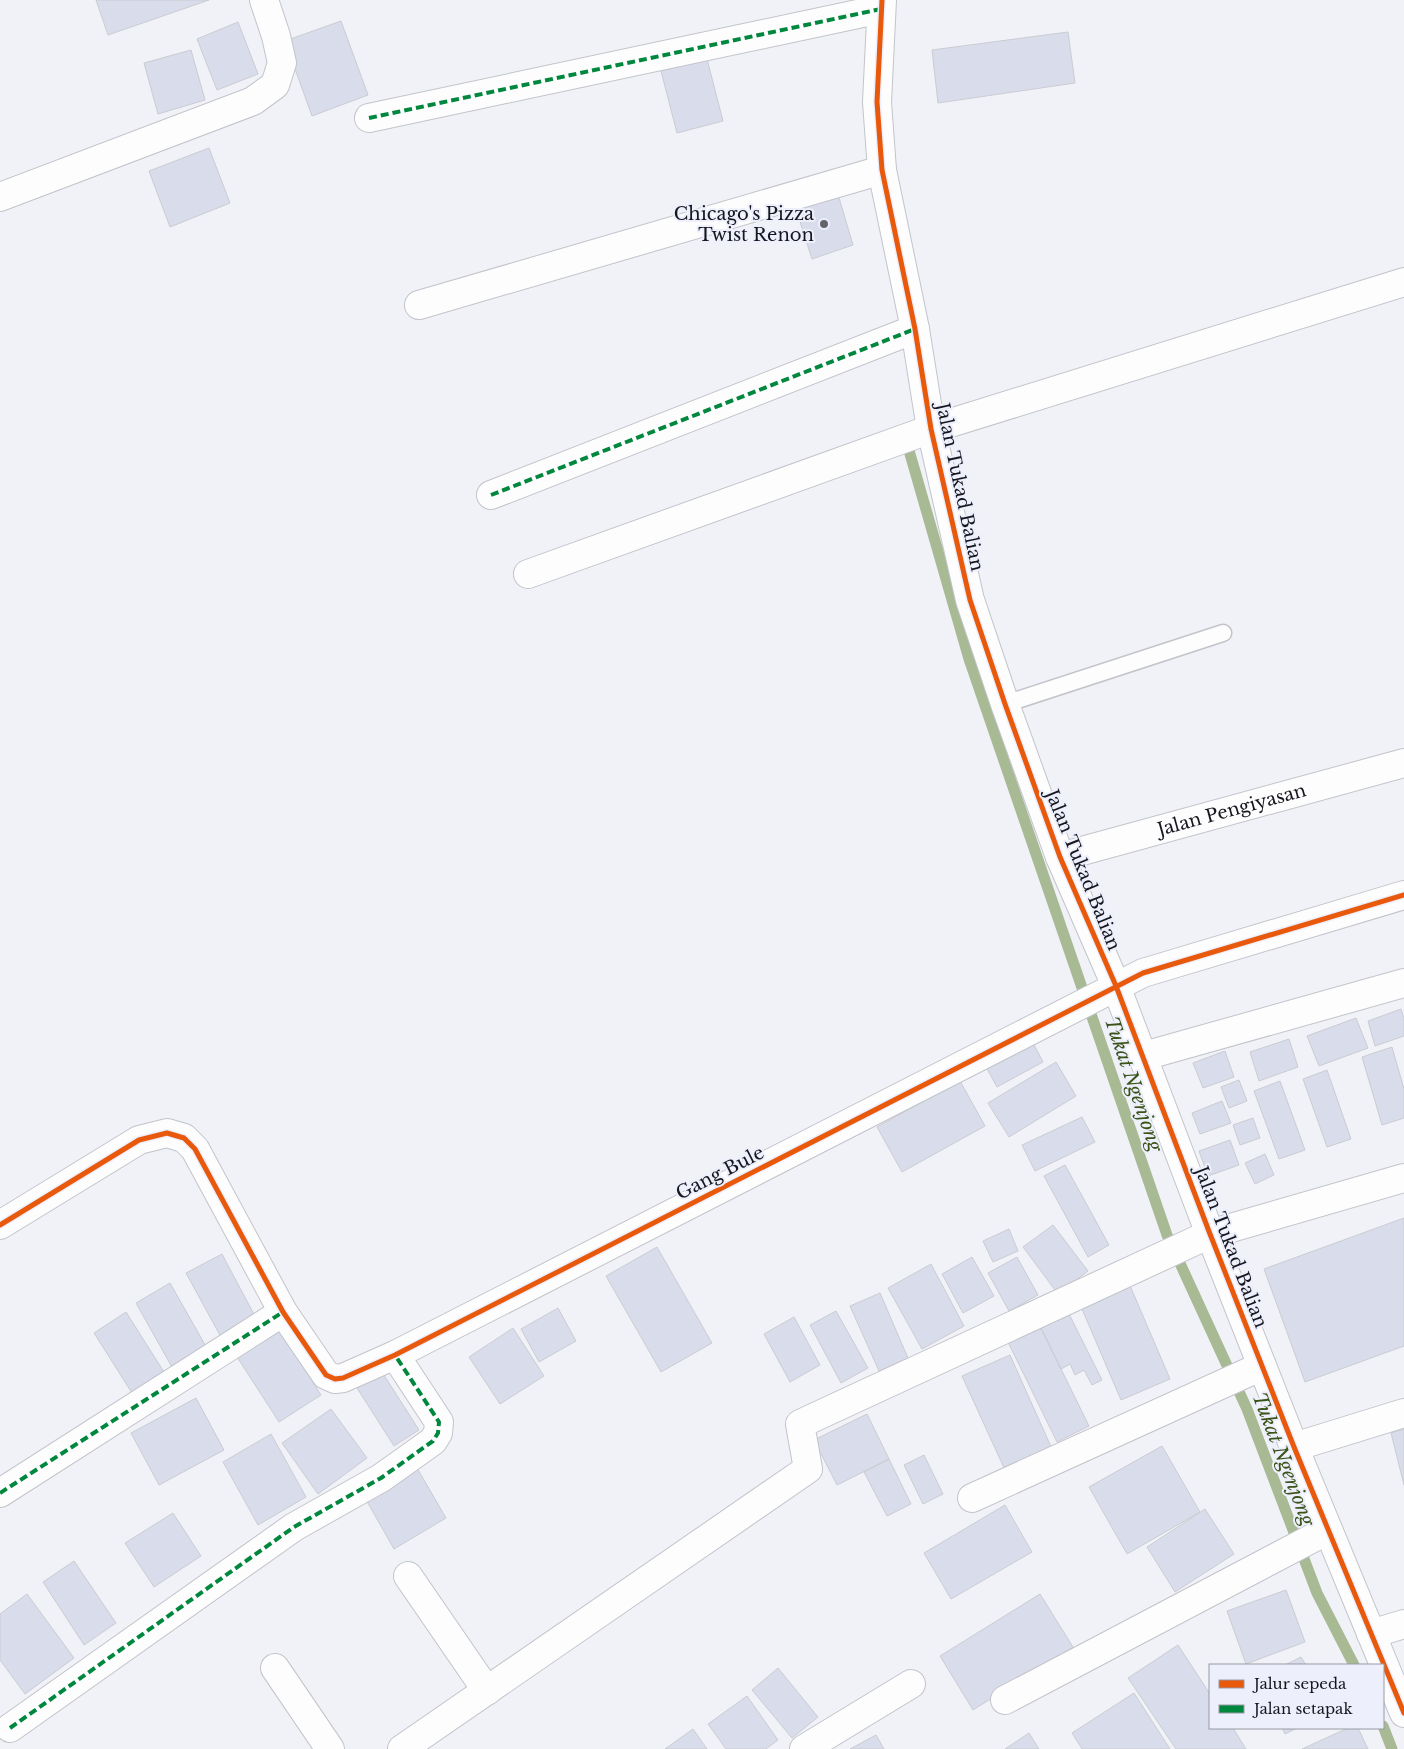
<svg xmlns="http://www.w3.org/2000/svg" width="1404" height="1749" font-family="'Libre Baskerville',serif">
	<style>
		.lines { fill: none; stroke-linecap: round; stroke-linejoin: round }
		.stream { stroke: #a7ba94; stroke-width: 11 }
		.building { fill: #d9dcea; stroke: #caccd2 }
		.lane-casing { stroke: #c2c4ca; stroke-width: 19 }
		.street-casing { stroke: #c2c4ca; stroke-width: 30 }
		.secondary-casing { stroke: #c2c4ca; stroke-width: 30 }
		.lane { stroke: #fdfdfe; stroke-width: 16 }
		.street { stroke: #fdfdfe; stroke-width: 28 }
		.secondary { stroke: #fdfdfe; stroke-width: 28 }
		.quiet { stroke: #00873e; stroke-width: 4; stroke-dasharray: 8 4; stroke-linecap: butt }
		.cycleway-casing { stroke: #edeffc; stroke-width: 8 }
		.cycleway { stroke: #e8590c; stroke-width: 5 }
		.poi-dot { fill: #62646a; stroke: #edeffc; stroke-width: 2 }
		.labels { text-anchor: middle; stroke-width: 4; stroke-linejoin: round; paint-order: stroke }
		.poi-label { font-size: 18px; fill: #16171e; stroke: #edeffc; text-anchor: end }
		.street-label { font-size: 18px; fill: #16171e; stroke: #edeffc }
		.water-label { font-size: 19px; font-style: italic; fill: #3b5316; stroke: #edeffc }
	</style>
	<rect width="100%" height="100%" fill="#f0f2f8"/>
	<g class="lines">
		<path class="stream" d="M 906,440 L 969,659 L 1167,1235 L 1247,1409 L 1317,1593 L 1354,1665
			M 1383,1726 L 1392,1749"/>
	</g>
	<path class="building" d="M 96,0 L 209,0 L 108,35 Z
		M 341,21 L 368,95 L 312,116 L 285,41 Z
		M 238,22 L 258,74 L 217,90 L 197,39 Z
		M 1068,32 L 1075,83 L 938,103 L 932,50 Z
		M 191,50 L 205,100 L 158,114 L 144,63 Z
		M 707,59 L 723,121 L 677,133 L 661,71 Z
		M 209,148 L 230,203 L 170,227 L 149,171 Z
		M 837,191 L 853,245 L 812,259 L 794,203 Z
		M 1401,1009 L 1404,1018 L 1404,1036 L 1375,1046 L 1368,1021 Z
		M 1356,1018 L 1368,1048 L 1319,1066 L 1307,1036 Z
		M 1289,1039 L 1298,1067 L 1259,1081 L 1250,1052 Z
		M 1032,1041 L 1043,1062 L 997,1087 L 986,1067 Z
		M 1392,1047 L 1404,1089 L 1404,1118 L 1382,1125 L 1362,1057 Z
		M 1225,1051 L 1234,1077 L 1203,1088 L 1193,1063 Z
		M 1056,1062 L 1076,1096 L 1009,1137 L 988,1103 Z
		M 1327,1070 L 1351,1139 L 1327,1147 L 1303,1079 Z
		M 1239,1080 L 1247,1101 L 1229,1108 L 1221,1087 Z
		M 960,1081 L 985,1126 L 902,1172 L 877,1127 Z
		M 1280,1081 L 1305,1150 L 1279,1159 L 1254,1091 Z
		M 1222,1101 L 1231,1123 L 1200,1134 L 1192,1113 Z
		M 1082,1117 L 1095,1142 L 1035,1171 L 1022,1145 Z
		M 1253,1118 L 1260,1138 L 1240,1145 L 1233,1125 Z
		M 1230,1140 L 1239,1165 L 1208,1176 L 1199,1151 Z
		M 1265,1154 L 1274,1175 L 1255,1184 L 1245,1163 Z
		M 1065,1165 L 1109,1245 L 1088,1257 L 1044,1176 Z
		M 1404,1218 L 1404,1346 L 1305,1382 L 1264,1269 Z
		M 1053,1225 L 1088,1271 L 1058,1294 L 1023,1247 Z
		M 1009,1229 L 1018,1251 L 993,1262 L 983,1241 Z
		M 657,1247 L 712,1343 L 661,1372 L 606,1276 Z
		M 222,1254 L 257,1320 L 222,1339 L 186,1273 Z
		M 972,1257 L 994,1296 L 963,1313 L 942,1274 Z
		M 1017,1257 L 1038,1295 L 1009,1311 L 988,1273 Z
		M 931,1264 L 964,1326 L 922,1349 L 888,1288 Z
		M 1128,1281 L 1170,1379 L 1121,1400 L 1079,1302 Z
		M 170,1283 L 208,1350 L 173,1369 L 136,1303 Z
		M 880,1293 L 908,1358 L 879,1371 L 850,1306 Z
		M 1065,1306 L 1102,1380 L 1092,1385 L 1084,1370 L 1075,1375 L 1070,1364 L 1061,1369 L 1037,1320 Z
		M 558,1308 L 576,1341 L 539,1362 L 521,1329 Z
		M 836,1311 L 868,1368 L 841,1383 L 810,1325 Z
		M 126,1312 L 164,1372 L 132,1393 L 94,1333 Z
		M 794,1317 L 820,1365 L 790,1382 L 764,1334 Z
		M 1037,1320 L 1089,1426 L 1057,1442 L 1005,1336 Z
		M 513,1328 L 544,1376 L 500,1404 L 469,1357 Z
		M 280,1330 L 321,1395 L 279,1422 L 237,1357 Z
		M 1010,1355 L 1052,1449 L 1005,1470 L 962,1376 Z
		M 382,1372 L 419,1430 L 394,1446 L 357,1388 Z
		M 196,1398 L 224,1450 L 159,1485 L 131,1433 Z
		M 331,1409 L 367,1458 L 318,1494 L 282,1443 Z
		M 867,1414 L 889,1459 L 837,1485 L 814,1440 Z
		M 1404,1429 L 1404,1485 L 1391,1433 Z
		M 271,1434 L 306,1497 L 258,1525 L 223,1462 Z
		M 1162,1446 L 1200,1512 L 1127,1554 L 1089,1487 Z
		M 924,1455 L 943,1494 L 923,1504 L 904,1465 Z
		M 889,1459 L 911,1504 L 887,1516 L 864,1472 Z
		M 417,1468 L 446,1518 L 394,1549 L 365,1498 Z
		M 1005,1505 L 1032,1552 L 951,1599 L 924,1553 Z
		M 1205,1509 L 1234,1554 L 1175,1592 L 1147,1547 Z
		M 173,1513 L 201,1556 L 154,1587 L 125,1543 Z
		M 74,1561 L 116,1623 L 84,1645 L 43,1582 Z
		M 1286,1590 L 1305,1642 L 1246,1664 L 1227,1611 Z
		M 27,1594 L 74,1658 L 25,1694 L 0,1660 L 0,1614 Z
		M 1040,1594 L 1073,1647 L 973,1710 L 940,1656 Z
		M 1178,1645 L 1210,1694 L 1210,1728 L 1233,1728 L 1246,1749 L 1176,1749 L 1128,1678 Z
		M 1301,1657 L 1306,1665 L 1285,1665 Z
		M 778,1668 L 818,1717 L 792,1738 L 752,1690 Z
		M 1134,1693 L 1170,1749 L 1082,1749 L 1072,1733 Z
		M 747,1696 L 778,1740 L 766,1749 L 726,1749 L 708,1724 Z
		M 1282,1728 L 1297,1728 L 1285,1734 Z
		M 1348,1728 L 1358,1728 L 1368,1749 L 1302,1749 Z
		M 693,1729 L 707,1749 L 665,1749 Z
		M 1029,1733 L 1039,1749 L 1005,1749 Z
		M 876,1735 L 884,1749 L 850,1749 Z"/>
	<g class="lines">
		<defs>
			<path id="lane" d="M 1005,704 L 1223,633"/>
			<g id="street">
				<path d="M 369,118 L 881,9"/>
				<path d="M 0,197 L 253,101 L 275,85 L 282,63 L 276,36 L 264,0"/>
				<path d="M 419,305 L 882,170"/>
				<path d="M 491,495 L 915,329"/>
				<path d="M 528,574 L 931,429 L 1404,282"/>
				<path id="s1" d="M 1060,857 L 1404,763"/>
				<path d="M 1144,1056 L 1404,983"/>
				<path d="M 0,1225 L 139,1140 L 167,1133 L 184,1138 L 195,1149 L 283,1312 L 326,1375 L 335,1379 L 343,1378 L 395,1355 L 1143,973 L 1404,895"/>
				<path d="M 1294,1447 L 1404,1413"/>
				<path d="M 0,1493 L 283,1312"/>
				<path d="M 972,1498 L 1262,1366"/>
				<path d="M 408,1576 L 487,1691"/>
				<path d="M 1371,1634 L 1404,1624"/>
				<path d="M 275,1668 L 330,1749"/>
				<path d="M 1005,1700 L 1328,1530"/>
				<path d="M 10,1728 L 294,1527 L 381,1478 L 433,1441 L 438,1433 L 439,1422 L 395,1355"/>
				<path d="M 402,1749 L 808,1469 L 800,1424 L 1210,1234 L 1404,1178"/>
				<path d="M 804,1749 L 911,1684"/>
			</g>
			<path id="secondary" d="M 882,0 L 877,102 L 882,170 L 915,329 L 931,429 L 970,600 L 1005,704 L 1060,857 L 1116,986 L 1210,1234 L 1294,1447 L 1404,1713"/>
		</defs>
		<use href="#lane" class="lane-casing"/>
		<use href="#street" class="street-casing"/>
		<use href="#secondary" class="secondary-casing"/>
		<use href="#lane" class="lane"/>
		<use href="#street" class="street"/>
		<use href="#secondary" class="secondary"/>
		<path class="quiet" d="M 369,118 L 881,9
			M 491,495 L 915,329
			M 0,1493 L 283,1312
			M 10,1728 L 294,1527 L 381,1478 L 433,1441 L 438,1433 L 439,1422 L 395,1355"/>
		<defs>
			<path id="cycleway" d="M 882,0 L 877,102 L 882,170 L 915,329 L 931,429 L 970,600 L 1005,704 L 1060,857 L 1116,986 L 1210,1234 L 1294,1447 L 1404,1713
				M 0,1225 L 139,1140 L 167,1133 L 184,1138 L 195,1149 L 283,1312 L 326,1375 L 335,1379 L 343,1378 L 395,1355 L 1143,973 L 1404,895"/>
		</defs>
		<use href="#cycleway" class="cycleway-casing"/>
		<use href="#cycleway" class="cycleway"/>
	</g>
	<circle class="poi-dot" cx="824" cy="224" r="5"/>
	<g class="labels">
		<g class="poi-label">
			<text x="814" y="220">Chicago's Pizza<tspan x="814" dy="21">Twist Renon</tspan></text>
		</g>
		<g class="street-label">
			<text transform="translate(960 487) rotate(78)" y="6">Jalan Tukad Balian</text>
			<text dy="6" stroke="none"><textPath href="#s1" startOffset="178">Jalan Pengiyasan</textPath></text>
			<text transform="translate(1083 870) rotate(68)" y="6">Jalan Tukad Balian</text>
			<text transform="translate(720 1173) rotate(-27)" y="6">Gang Bule</text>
			<text transform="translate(1231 1247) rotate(69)" y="6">Jalan Tukad Balian</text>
		</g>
		<g class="water-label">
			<text transform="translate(1134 1084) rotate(71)" y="7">Tukat Ngenjong</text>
			<text transform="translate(1284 1459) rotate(69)" y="7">Tukat Ngenjong</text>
		</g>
	</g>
	<rect x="1209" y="1664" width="175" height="65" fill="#edeffc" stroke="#9799a3"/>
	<rect x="1219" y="1680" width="25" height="8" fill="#e8590c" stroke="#9799a3"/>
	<text x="1254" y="1689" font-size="15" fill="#16171e">Jalur sepeda</text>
	<rect x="1219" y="1705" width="25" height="8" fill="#00873e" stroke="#9799a3"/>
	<text x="1254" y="1714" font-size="15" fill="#16171e">Jalan setapak</text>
</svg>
